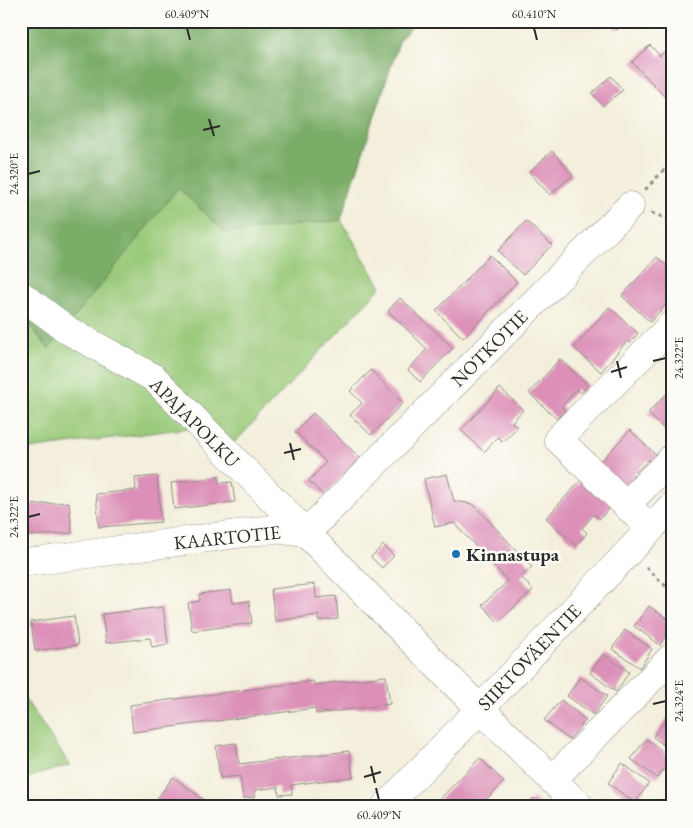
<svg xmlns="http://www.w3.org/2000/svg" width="693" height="828" font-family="'EB Garamond',serif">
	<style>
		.green { fill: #99c978; stroke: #627a52 }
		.forest { fill: #7aad68; stroke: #526c4a }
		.water { fill: #5dbfdb; stroke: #447583 }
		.building { fill: #dc90b8 }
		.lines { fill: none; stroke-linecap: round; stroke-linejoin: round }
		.minor-casing { stroke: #8f8d84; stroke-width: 29 }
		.path { stroke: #8f8d84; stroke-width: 3; stroke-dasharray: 4 4; stroke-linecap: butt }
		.minor { stroke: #fff; stroke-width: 28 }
		.ticks { fill: none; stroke: #2b2b2b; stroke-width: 2 }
		.poi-dot { fill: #1f6fb2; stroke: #fdfcf7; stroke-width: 2 }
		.labels { text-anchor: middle; stroke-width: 5; stroke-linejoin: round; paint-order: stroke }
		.street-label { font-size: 19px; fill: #2b2b2b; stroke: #fdfcf7 }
		.poi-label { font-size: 19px; font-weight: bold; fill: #2b2b2b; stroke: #fdfcf7; text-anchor: start }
		.neatline { fill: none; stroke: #2b2b2b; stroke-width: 2 }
		.ticks-label { font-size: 12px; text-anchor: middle; fill: #2b2b2b }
	</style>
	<rect width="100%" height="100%" fill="#fdfcf7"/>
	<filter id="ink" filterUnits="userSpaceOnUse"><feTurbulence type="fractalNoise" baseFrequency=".02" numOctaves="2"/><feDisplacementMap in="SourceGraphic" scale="10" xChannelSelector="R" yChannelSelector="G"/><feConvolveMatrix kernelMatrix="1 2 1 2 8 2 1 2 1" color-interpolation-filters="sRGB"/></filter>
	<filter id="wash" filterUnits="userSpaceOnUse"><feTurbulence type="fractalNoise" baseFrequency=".0096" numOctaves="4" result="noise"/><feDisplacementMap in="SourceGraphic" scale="20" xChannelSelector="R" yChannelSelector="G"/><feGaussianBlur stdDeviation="1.12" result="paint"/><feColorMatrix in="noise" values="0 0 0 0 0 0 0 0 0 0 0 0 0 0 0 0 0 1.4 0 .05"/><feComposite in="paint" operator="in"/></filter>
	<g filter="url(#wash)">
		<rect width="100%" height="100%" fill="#f3efdc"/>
		<path class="green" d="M 178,187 L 226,233 L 341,220 L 381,287 L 237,440 L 217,456 L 189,428 L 21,450 L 21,314 L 49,349 Z
			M 21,693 L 70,765 L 21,780 Z"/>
		<path class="forest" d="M 34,21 L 418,21 L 400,39 L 341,220 L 226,233 L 178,188 L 49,349 L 21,314 L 21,39 Z"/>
		<path class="water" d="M 21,21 L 34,21 L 21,39 Z"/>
		<g id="blocks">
			<path class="building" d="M 588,21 L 601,21 L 595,28 Z
				M 608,21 L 625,21 L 617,30 Z
				M 650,45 L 660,56 L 667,49 L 672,54 L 672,104 L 632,62 Z
				M 611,76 L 623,90 L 603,106 L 592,93 Z
				M 552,151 L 573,175 L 550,195 L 529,172 Z
				M 526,221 L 552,245 L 523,275 L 498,251 Z
				M 490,255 L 517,282 L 463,338 L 436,311 Z
				M 657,257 L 672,271 L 672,298 L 650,322 L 622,296 Z
				M 400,298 L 453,348 L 420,382 L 408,370 L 427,349 L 388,311 Z
				M 609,307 L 638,333 L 630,343 L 627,341 L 601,372 L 574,348 Z
				M 560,359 L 588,385 L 581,393 L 577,389 L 561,407 L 565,410 L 557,419 L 529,393 Z
				M 371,370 L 403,403 L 371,435 L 350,415 L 362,403 L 350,391 Z
				M 500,388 L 523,410 L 512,422 L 517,427 L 503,442 L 498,437 L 484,452 L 461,430 Z
				M 672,388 L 672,437 L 648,413 Z
				M 313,413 L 360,458 L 324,496 L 309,481 L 326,462 L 295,432 Z
				M 630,430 L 658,457 L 652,463 L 648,460 L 631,477 L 636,481 L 628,490 L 599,463 Z
				M 447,474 L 454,501 L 473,504 L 532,567 L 521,577 L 533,590 L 498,622 L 482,605 L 508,581 L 454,523 L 435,527 L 424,479 Z
				M 157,476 L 161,522 L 99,527 L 96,494 L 136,490 L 135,478 Z
				M 585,476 L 614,502 L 600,519 L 594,514 L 582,528 L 587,533 L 576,545 L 546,518 Z
				M 219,477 L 219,483 L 232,482 L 235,502 L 174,509 L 171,483 Z
				M 69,502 L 72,533 L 30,536 L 28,505 Z
				M 383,545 L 394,556 L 382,568 L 371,557 Z
				M 315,584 L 316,598 L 336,596 L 338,619 L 318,621 L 318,615 L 275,621 L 271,589 Z
				M 231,590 L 233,603 L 249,601 L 252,623 L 192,631 L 188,603 L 200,601 L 199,594 Z
				M 649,606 L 672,622 L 672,629 L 660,645 L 634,626 Z
				M 163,607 L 168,644 L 152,647 L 150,638 L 106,643 L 102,614 Z
				M 74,616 L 78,645 L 35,651 L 31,622 Z
				M 625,630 L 652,649 L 640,668 L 612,649 Z
				M 21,634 L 24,634 L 27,657 L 21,658 Z
				M 603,654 L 629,672 L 616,692 L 590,673 Z
				M 386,676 L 390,704 L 316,714 L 315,708 L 133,732 L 130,705 L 313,681 L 314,685 Z
				M 580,677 L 607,696 L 594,715 L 567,696 Z
				M 561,700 L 586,720 L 569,740 L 544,720 Z
				M 668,717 L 672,719 L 672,751 L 653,737 Z
				M 646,739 L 672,758 L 657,778 L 631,759 Z
				M 236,743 L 239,764 L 349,751 L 353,777 L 291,785 L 292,794 L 279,795 L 278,787 L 255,790 L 255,797 L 243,798 L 240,776 L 220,778 L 216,746 Z
				M 480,758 L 504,782 L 479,807 L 432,807 Z
				M 622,763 L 649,783 L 635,803 L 608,783 Z
				M 173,777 L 213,807 L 151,807 Z
				M 533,798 L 543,807 L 525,807 Z"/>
		</g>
	</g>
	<g filter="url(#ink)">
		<use href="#blocks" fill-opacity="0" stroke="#8f8d84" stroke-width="1"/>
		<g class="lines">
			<defs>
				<path id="minor" d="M 21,295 L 69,331 L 154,378 L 306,533 L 630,206
					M 626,505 L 672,458
					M 651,529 L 558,439 L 672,325
					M 21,563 L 274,529 L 306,533 L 470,699 L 580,807
					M 552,780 L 672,657
					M 385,807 L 480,709 L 672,506"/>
			</defs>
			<use href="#minor" class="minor-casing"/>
			<path class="path" d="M 645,190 L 672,161
				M 651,213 L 672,220
				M 646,567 L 672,592"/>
			<use href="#minor" class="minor"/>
		</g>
	</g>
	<path class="ticks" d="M 187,28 L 190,40M 534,28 L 537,40M 209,119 L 214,136M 203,130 L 220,126M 28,174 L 40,171M 617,361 L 621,378M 653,361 L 666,358M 611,372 L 627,367M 290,443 L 294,460M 284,453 L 301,449M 28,517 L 40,514M 653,704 L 666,701M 371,766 L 375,783M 364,777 L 381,772M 376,788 L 379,800"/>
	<circle class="poi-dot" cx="456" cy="554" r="5"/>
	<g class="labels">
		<g class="street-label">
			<text transform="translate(489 348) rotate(-45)" y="7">NOTKOTIE</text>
			<text transform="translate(195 422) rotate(45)" y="7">APAJAPOLKU</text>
			<text transform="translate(227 537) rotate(-6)" y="7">KAARTOTIE</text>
			<text transform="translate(529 657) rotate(-46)" y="7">SIIRTOVÄENTIE</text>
		</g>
		<g class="poi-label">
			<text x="466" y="561">Kinnastupa</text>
		</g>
	</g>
	<rect width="693" height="828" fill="none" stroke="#fdfcf7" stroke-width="55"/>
	<rect x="28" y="28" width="638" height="772" class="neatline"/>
	<g class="ticks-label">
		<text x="187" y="18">60.409°N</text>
		<text x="534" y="18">60.410°N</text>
		<text transform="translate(14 174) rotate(-90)" y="4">24.320°E</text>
		<text transform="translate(679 358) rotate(-90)" y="4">24.322°E</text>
		<text transform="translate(14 517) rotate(-90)" y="4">24.322°E</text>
		<text transform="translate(679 701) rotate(-90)" y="4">24.324°E</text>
		<text x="379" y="819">60.409°N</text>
	</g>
</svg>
